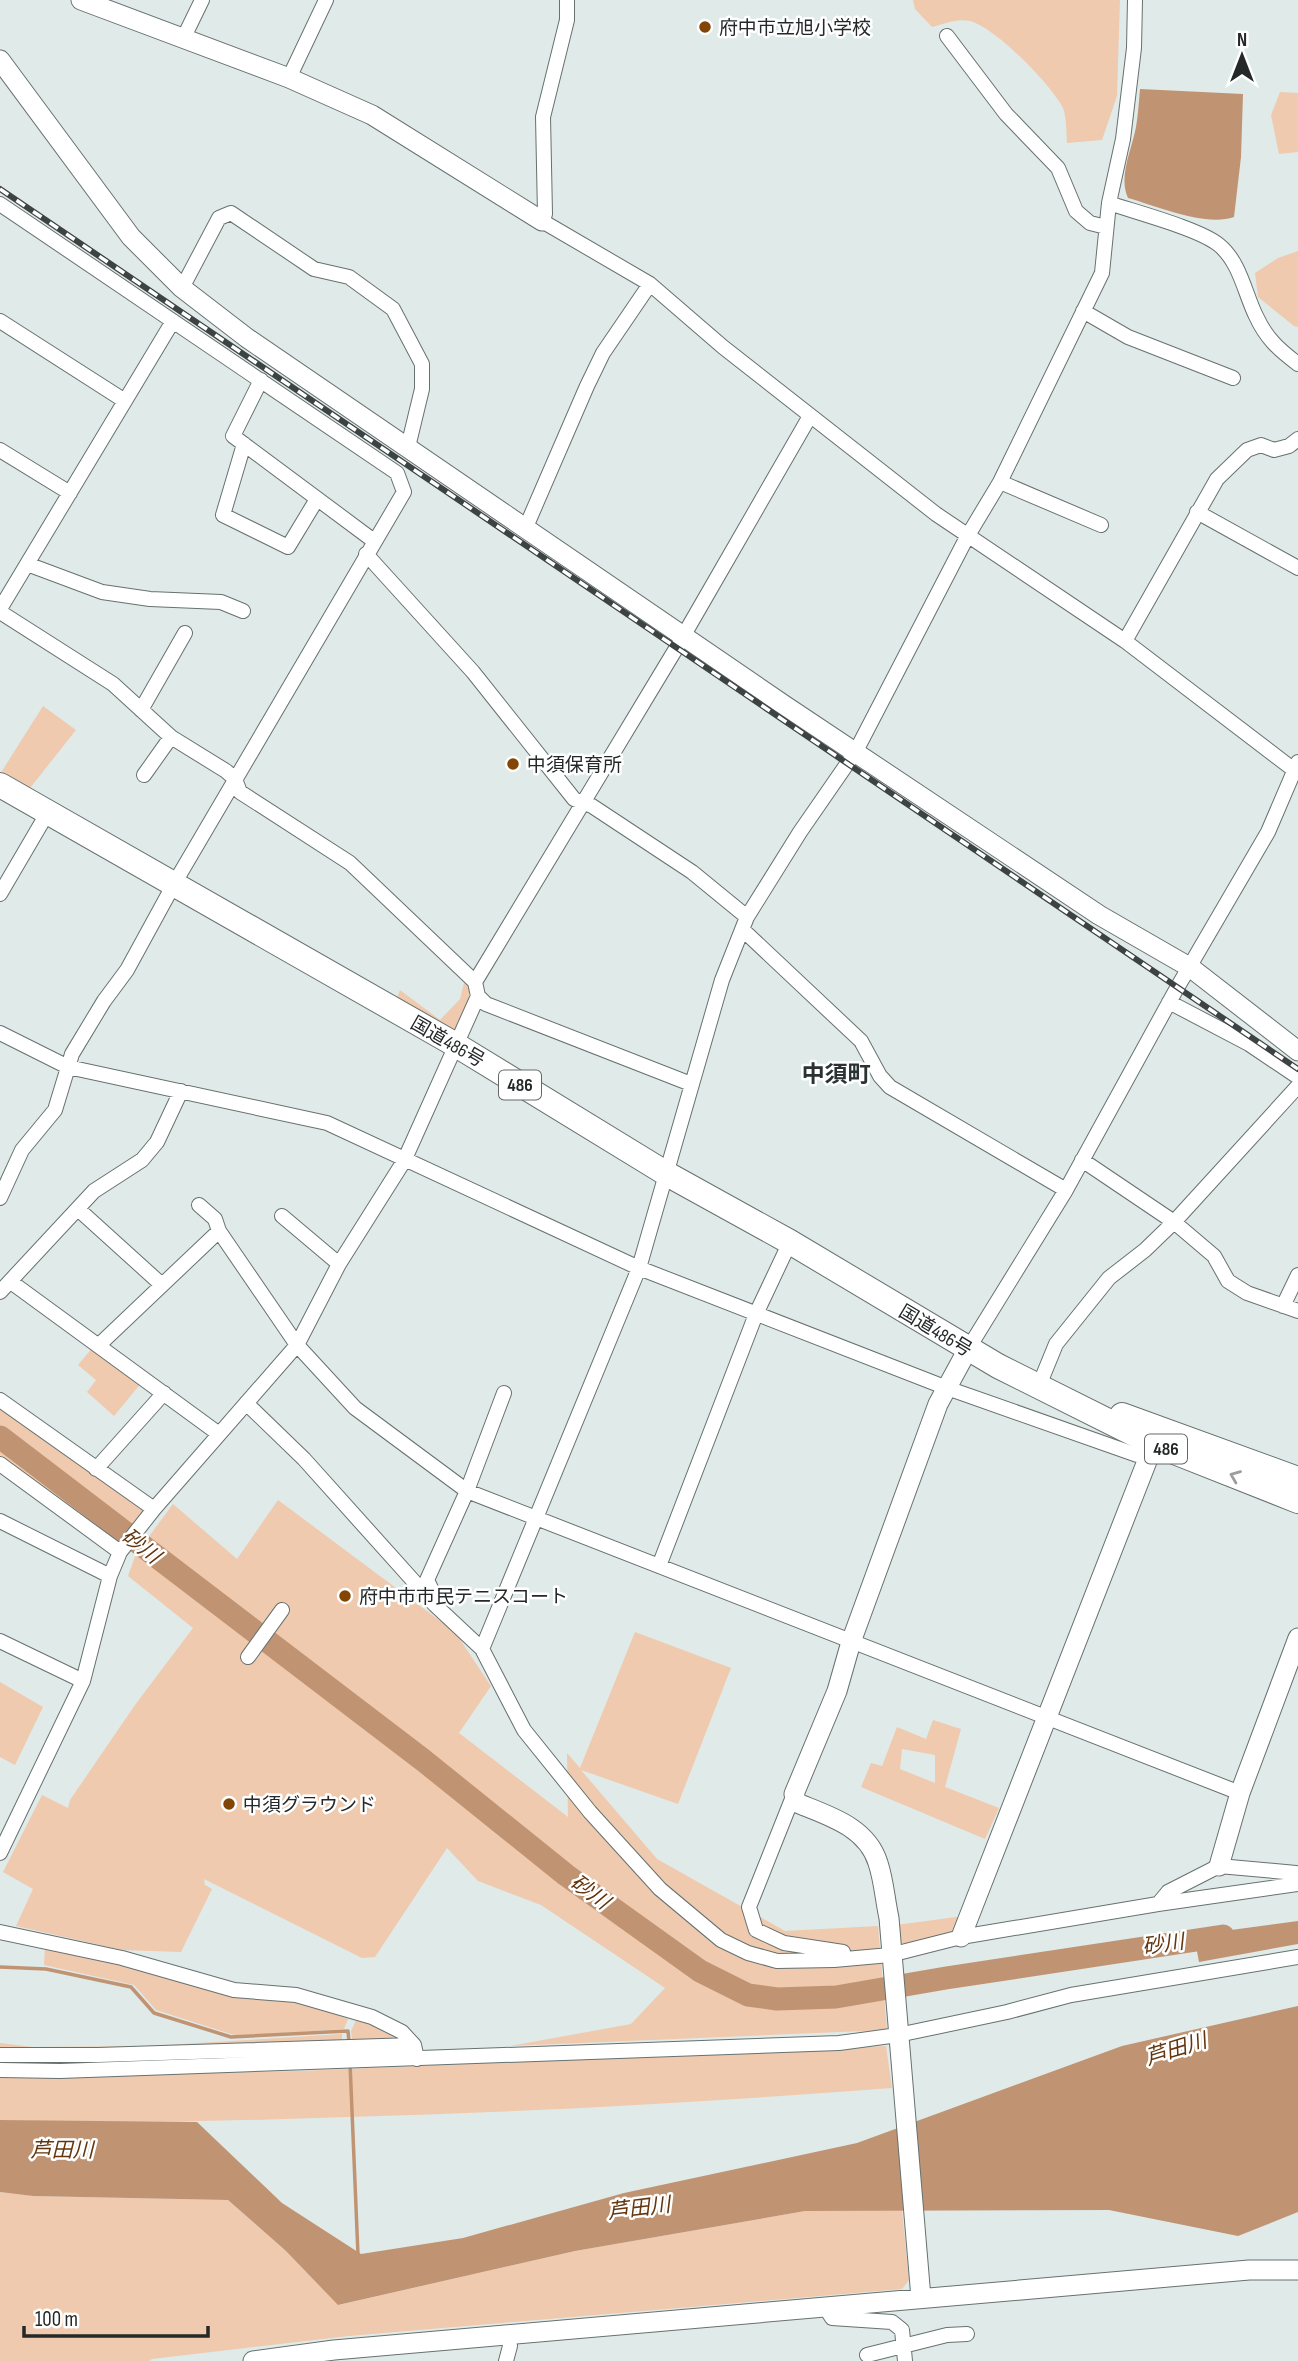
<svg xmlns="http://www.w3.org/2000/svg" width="1298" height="2361" font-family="'Sofia Sans Condensed','Noto Sans JP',sans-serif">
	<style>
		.green { fill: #efcaae; fill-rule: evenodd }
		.water { fill: #c09372 }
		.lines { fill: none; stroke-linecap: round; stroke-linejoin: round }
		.stream { stroke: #c09372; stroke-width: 3.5 }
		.river { stroke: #c09372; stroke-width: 23 }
		.street-casing { stroke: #677170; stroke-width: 16 }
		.secondary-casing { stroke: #677170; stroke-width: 21 }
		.highway-casing { stroke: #677170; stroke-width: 26 }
		.street { stroke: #fff; stroke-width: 14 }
		.secondary { stroke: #fff; stroke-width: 19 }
		.highway { stroke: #fff; stroke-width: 24 }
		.rail-casing { stroke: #3d4242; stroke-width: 6 }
		.rail { stroke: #fff; stroke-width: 3.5; stroke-dasharray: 10; stroke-linecap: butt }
		.oneway { stroke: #9c9e9e }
		.poi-dot { fill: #834503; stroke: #fff; stroke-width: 2.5 }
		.labels { text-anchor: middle; stroke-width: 5; stroke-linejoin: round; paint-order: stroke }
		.shield { fill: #fff; stroke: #666868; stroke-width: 2 }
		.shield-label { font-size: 18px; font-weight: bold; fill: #242828 }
		.poi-label { font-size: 19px; fill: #242828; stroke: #fff; text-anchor: start }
		.street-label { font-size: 19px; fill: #242828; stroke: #fff }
		.water-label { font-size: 21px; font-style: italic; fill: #62360e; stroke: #fff }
		.quarter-label { font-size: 23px; font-weight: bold; fill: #2a3232; stroke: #fff }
	</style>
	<rect width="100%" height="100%" fill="#dfeae9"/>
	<path class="green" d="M 913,0 L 1120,0 L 1117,96 L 1102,140 L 1067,143 C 1066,132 1067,115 1062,106 C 1048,82 996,28 970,21 C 957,18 944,24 932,27 L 915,9 Z
		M 1280,92 L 1298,93 L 1298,152 L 1279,154 L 1271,115 Z
		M 1298,251 L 1298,327 L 1294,326 L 1258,297 L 1255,273 L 1278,258 Z
		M 43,706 L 76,730 L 30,788 L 2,771 Z
		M 465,979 L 470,982 L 468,1005 L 455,1031 L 397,998 L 400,990 L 440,1020 L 460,999 Z
		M 94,1346 L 142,1382 L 114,1416 L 87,1392 L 96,1380 L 78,1365 Z
		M 0,1406 L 147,1509 L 119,1545 L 0,1455 Z
		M 278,1500 L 455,1632 L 491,1686 L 459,1733 L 568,1817 L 567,1753 L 580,1768 L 635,1632 L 731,1668 L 678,1804 L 581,1770 L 657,1859 L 785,1931 L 878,1926 L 887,2030 L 510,2046 L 631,2024 L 665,1988 L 541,1905 L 478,1881 L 447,1848 L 375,1957 L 362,1958 L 204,1879 L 205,1885 L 212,1889 L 181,1952 L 122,1950 L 16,1926 L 33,1889 L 3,1872 L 42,1795 L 68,1808 L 70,1800 L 135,1705 L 193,1628 L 128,1576 L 136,1554 L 173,1504 L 237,1559 Z
		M 0,1682 L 43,1707 L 15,1765 L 0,1757 Z
		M 933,1720 L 961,1729 L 945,1787 L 999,1808 L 985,1839 L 861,1787 L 871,1763 L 882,1766 L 897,1727 L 926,1739 ZM 902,1749 L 935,1755 L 935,1783 L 900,1769 Z
		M 964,1916 C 957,1936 919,1948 901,1943 L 896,1925 Z
		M 45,1946 L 299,1999 L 348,2019 L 344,2029 L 237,2036 L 156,2010 L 134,1985 L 44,1965 Z
		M 358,2016 L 390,2031 L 404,2052 L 354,2056 L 351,2031 Z
		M 342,2034 L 342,2056 L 54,2066 L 0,2064 L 0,2043 L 33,2047 L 150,2046 Z
		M 886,2046 L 892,2088 C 711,2102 530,2112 348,2117 C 232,2121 116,2124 0,2120 L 0,2076 L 39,2077 L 298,2071 Z
		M 0,2192 L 33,2196 L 228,2200 L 286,2251 L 339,2305 L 575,2251 L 805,2211 L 902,2210 L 909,2280 L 902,2289 L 349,2336 L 152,2359 L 149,2361 L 0,2361 Z"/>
	<path class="water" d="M 1140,89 L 1243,94 L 1241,157 L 1234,217 C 1205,227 1157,206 1128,198 C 1118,177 1132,149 1136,127 C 1138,115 1139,101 1140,89 Z
		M 1298,1921 L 1298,1944 L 1199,1962 L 1194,1935 Z
		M 1298,2006 L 1298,2212 L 1238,2236 L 1109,2210 L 805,2211 L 575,2251 L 338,2305 L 286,2251 L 228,2200 L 33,2196 L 0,2192 L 0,2120 L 197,2122 L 282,2203 L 361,2254 L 463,2238 L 624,2193 L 857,2143 L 1122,2046 Z"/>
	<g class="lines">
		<path class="stream" d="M 0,1967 L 46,1969 L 131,1987 L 154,2013 L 231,2037 L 348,2031 L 349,2042
			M 350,2063 L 358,2255"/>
		<path class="river" d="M 0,1437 L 423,1760 L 566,1875 L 700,1971 L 748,1995 L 777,1999 L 836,1997 L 946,1978 L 1223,1936"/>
		<defs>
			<path id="street" d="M 567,0 L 567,20 L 543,117 L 545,214 L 542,221 L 650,284 L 723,347 L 936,514 L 1125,641 L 1298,773
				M 947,36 L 1006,114 L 1058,168 L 1076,211 L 1090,223 L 1106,227
				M 183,39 L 202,0
				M 289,78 L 326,0
				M 1109,203 C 1135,212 1200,229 1219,245 C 1240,262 1245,294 1256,316 C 1266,338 1279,350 1298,364
				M 0,204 L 397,473 L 404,492 L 174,884 L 127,970 L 104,1001 L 72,1054 L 55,1110 L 22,1150 L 0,1198
				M 182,288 L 219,218 L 231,213 L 314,269 L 349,277 L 393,309 L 422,364 L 422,389 L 408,447
				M 1083,311 L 1128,337 L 1233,378
				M 0,321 L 125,401
				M 261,380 L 233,436 L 374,541
				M 244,444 L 223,515 L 288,547 L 317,499
				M 0,450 L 70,493
				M 1000,482 L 1101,525
				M 1197,512 L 1298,568
				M 526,527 L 587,386 L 603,353 L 650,284
				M 366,554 L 473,672 L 574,799 L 592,806 L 692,872 L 747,917
				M 27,564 L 102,592 L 150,599 L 221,602 L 243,611
				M 0,609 L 173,321
				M 0,612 L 113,684 L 171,737 L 226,771 L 235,779 L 240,792 L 350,863 L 475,982
				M 1125,641 L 1217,479 L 1247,450 L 1261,445 L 1274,450 L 1289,446 L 1298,439
				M 141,710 L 185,633
				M 144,775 L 171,737
				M 0,894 L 48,812
				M 743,930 L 861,1041 L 880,1076 L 890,1087 L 1066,1190
				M 478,996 L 486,1004 L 691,1084
				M 1169,1002 L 1249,1044 L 1298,1077
				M 0,1033 L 68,1067 L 327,1123 L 639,1268 L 947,1388 L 1137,1455 L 1154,1444
				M 1082,1160 L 1174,1222 L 1214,1256 L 1228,1281 L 1247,1293 L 1298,1311
				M 199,1205 L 215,1219 L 219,1231 L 297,1345 L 355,1408 L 467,1491 L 1240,1793
				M 78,1209 L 162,1285
				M 282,1216 L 339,1264
				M 11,1282 L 219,1434
				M 0,1292 L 94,1191 L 142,1160 L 157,1142 L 181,1091
				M 1283,1306 L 1298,1275
				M 99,1345 L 219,1231
				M 968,1349 L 1066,1190 L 1177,988 L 1268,832 L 1298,762
				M 1038,1388 L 1056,1344 L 1109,1278 L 1145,1250 L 1174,1222 L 1298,1086
				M 0,1400 L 154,1509
				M 246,1403 L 304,1459 L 435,1605 L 482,1649 L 524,1730 L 590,1812 L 660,1889 L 721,1940 L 748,1953 L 777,1961 L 834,1960 L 890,1955 L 961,1937 L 1158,1904 L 1298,1884
				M 0,1464 L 120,1552
				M 96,1469 L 164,1393
				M 0,1521 L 110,1576
				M 659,1566 L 756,1314 L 790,1242
				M 437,1601 L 427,1580 L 467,1491 L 504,1393
				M 0,1641 L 83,1681
				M 482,1649 L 639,1268 L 722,980 L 747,917 L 800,832 L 856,751 L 967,537 L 1000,482 L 1102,273 L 1109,203 L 1123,139 L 1134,48 L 1135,0
				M 248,1657 L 282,1610
				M 794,1794 L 749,1907 L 756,1930 L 784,1943 L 843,1952
				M 0,1853 L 83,1681 L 110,1576 L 120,1552 L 154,1509 L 297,1345 L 339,1264 L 404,1161 L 478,996 L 475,982 L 677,647 L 810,416
				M 1158,1904 L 1168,1892 L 1219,1866 L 1296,1873 L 1298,1876
				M 0,1932 L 122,1958 L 234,1990 L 296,1995 L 372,2017 L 402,2032 L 414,2045 L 417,2059
				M 0,2055 L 98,2055 L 414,2045
				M 0,2070 L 60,2071 L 839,2043 L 898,2035 L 1007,2012 L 1071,1995 L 1298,1957
				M 825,2307 L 832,2318 L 892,2322 L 902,2330 L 905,2361
				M 867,2355 L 947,2335 L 967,2334
				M 506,2361 L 510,2346 L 508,2335"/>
			<path id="secondary" d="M 81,0 L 289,78 L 372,115 L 542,221
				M 0,60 L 131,237 L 182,288 L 247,338 L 784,705 L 1099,915 L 1191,968 L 1298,1051
				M 1219,1866 L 1240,1793 L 1298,1638
				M 961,1937 L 1158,1433
				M 921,2298 L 889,1918 C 885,1900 884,1881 878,1863 C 867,1827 829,1816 797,1803 L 794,1794 L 837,1691 L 851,1642 L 938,1404 L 968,1349
				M 253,2361 L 334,2350 L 1249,2270 L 1298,2270"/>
			<path id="highway" d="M 0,785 L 456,1045 L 667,1174 L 790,1242 L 998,1366 L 1154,1444 L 1298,1501
				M 1122,1415 L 1298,1479"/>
		</defs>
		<use href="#street" class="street-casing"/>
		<use href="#secondary" class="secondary-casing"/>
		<use href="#highway" class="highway-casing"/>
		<use href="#street" class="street"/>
		<use href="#secondary" class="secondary"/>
		<use href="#highway" class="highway"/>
		<defs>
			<path id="rail" d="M 0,189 L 1298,1069"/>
		</defs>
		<use href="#rail" class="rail-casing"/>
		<use href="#rail" class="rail"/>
	</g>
	<defs><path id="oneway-chevron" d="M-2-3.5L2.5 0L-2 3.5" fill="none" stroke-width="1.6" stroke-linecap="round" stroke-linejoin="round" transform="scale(1.75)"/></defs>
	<use class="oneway" href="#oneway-chevron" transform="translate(1235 1476) rotate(-158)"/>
	<g class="poi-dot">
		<circle cx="705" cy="27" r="7"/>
		<circle cx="513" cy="764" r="7"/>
		<circle cx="345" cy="1596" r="7"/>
		<circle cx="229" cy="1804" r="7"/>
	</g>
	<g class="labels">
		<g class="shield">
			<rect x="499" y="1070.5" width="42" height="29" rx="5"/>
			<rect x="1145" y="1434.5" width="42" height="29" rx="5"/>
		</g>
		<g class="shield-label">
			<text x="520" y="1091">486</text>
			<text x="1166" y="1455">486</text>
		</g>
		<g class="poi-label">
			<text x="719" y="34">府中市立旭小学校</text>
			<text x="527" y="771">中須保育所</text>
			<text x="359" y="1603">府中市市民テニスコート</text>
			<text x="243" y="1811">中須グラウンド</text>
		</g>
		<g class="street-label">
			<text transform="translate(448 1041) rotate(30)" y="7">国道486号</text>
			<text transform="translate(936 1330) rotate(31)" y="7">国道486号</text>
		</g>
		<g class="water-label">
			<text transform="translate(141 1546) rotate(38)" y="7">砂川</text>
			<text transform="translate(590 1892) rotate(36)" y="7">砂川</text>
			<text transform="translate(1163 1944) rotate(-8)" y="7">砂川</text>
			<text transform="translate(1176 2049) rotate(-17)" y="7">芦田川</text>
			<text x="62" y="2157">芦田川</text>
			<text transform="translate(639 2208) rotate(-7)" y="7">芦田川</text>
		</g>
		<g class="quarter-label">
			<text x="836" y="1082">中須町</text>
		</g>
	</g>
	<g transform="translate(1242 56)" stroke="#ffffff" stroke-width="5" paint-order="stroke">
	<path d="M0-5L12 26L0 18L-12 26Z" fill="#242828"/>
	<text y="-10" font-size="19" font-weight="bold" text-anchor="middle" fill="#242828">N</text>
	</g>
	<path d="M24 2326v10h184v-10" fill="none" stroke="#242828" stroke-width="3.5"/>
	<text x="35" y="2326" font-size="21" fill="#242828" stroke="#ffffff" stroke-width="5" paint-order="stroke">100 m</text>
</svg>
